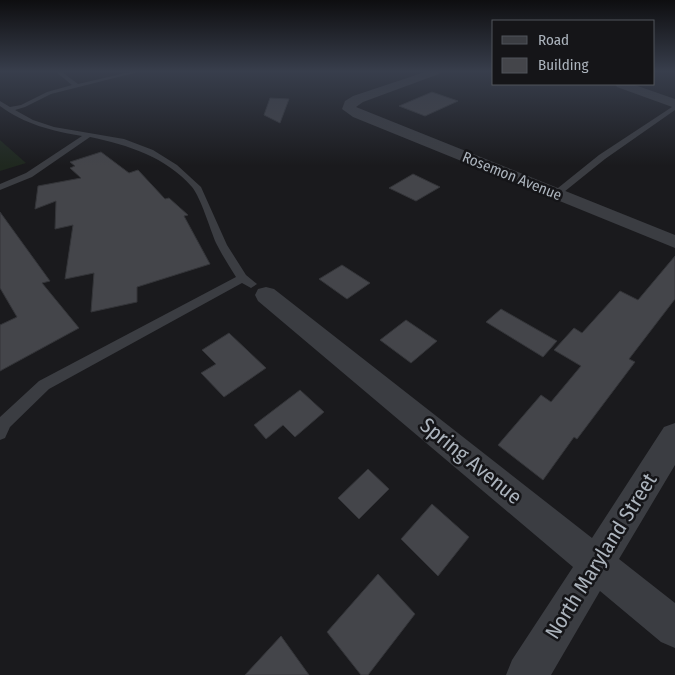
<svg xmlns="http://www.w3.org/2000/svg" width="675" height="675" font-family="'Fira Sans Condensed',sans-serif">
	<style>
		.green { fill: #1f281f }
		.building { fill: #44454a; stroke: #343539 }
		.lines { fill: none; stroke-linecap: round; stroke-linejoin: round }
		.service { fill: #3b3d42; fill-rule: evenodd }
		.minor { fill: #3b3d42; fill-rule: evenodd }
		.labels { text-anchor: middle; stroke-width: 5; stroke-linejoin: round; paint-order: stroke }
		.far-street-label { font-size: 15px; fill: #acb4bd; stroke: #151518 }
		.near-street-label { font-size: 21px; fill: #acb4bd; stroke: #151518 }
	</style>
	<rect width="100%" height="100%" fill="#1a1a1d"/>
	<path class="green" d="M 0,140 L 26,163 L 0,171 Z"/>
	<path class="building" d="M 432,92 L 458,101 L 425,116 L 399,106 Z
		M 270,98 L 289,99 L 280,123 L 264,115 Z
		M 101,152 L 129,173 L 138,170 L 165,199 L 169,198 L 188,215 L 184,216 L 210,264 L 137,287 L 137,302 L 91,312 L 94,273 L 65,279 L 73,225 L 55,229 L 56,201 L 35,209 L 38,186 L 81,178 L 70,168 L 75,166 L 70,162 Z
		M 413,174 L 440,187 L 416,201 L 389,188 Z
		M 0,212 L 50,281 L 42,283 L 79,328 L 0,371 L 0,325 L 17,317 L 0,288 Z
		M 675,256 L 675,299 L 629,359 L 635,362 L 577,439 L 574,437 L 543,480 L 498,445 L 541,395 L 551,402 L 581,366 L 554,350 L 574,328 L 582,333 L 620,291 L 638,300 Z
		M 342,265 L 370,283 L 347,299 L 319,279 Z
		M 501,309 L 557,341 L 543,357 L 486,322 Z
		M 406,320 L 437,341 L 411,363 L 380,340 Z
		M 229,333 L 266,368 L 224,397 L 201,373 L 216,364 L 202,350 Z
		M 300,390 L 324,412 L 295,437 L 283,425 L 266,439 L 254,425 Z
		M 368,469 L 389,489 L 359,519 L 338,498 Z
		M 432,504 L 469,537 L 438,576 L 401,539 Z
		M 378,574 L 415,614 L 368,675 L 361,675 L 327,632 Z
		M 281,636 L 309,675 L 245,675 Z"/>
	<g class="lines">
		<path class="service" d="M 56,72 L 62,72 L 78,84 L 130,72 L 138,72 L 51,94 L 25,107 L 15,110 L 33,120 L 54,127 L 124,139 L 153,150 L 177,165 L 201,187 L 227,245 L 246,275 L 257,284 L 251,288 L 242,283 L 49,389 L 10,427 L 5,438 L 0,440 L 0,417 L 39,381 L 236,277 C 229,266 222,255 216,243 C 210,229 201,198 192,187 C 166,157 128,145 90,137 L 32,177 L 0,190 L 0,184 L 26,173 L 82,136 C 52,131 24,124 0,106 L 0,101 L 10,107 L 21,105 L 47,92 L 72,85 Z
			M 675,105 L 675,110 L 605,159 L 559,196 L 553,196 L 553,192 L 599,155 Z"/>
		<path class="minor" d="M 425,72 L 441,72 L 439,74 L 363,102 L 356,107 L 675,235 L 675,248 L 353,117 L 342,109 L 345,101 L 353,96 Z
			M 615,84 L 632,84 L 675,99 L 675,108 L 617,87 Z
			M 266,287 L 274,289 L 592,538 L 664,427 L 675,423 L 675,465 L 619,559 L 675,603 L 675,648 L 661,642 L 600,591 L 551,675 L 506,675 L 512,660 L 573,567 L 258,301 L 255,295 L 258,289 Z"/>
	</g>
	<linearGradient id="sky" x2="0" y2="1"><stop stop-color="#0e0e10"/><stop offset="0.43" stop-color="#383e4c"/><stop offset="1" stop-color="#383e4c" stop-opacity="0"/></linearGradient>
	<rect width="675" height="166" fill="url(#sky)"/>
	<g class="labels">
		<g class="far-street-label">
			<text transform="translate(512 176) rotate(22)" y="5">Rosemon Avenue</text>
		</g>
		<g class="near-street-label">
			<text transform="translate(471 461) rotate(39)" y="7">Spring Avenue</text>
			<text transform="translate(601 556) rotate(-58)" y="7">North Maryland Street</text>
		</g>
	</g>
	<rect x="492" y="20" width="162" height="65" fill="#151518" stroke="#51555a"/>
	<rect x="502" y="36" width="25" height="8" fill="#3b3d42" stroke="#51555a"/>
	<text x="538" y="45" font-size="15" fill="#acb4bd">Road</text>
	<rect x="502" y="58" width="25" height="15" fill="#44454a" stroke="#51555a"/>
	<text x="538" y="70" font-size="15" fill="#acb4bd">Building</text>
</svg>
